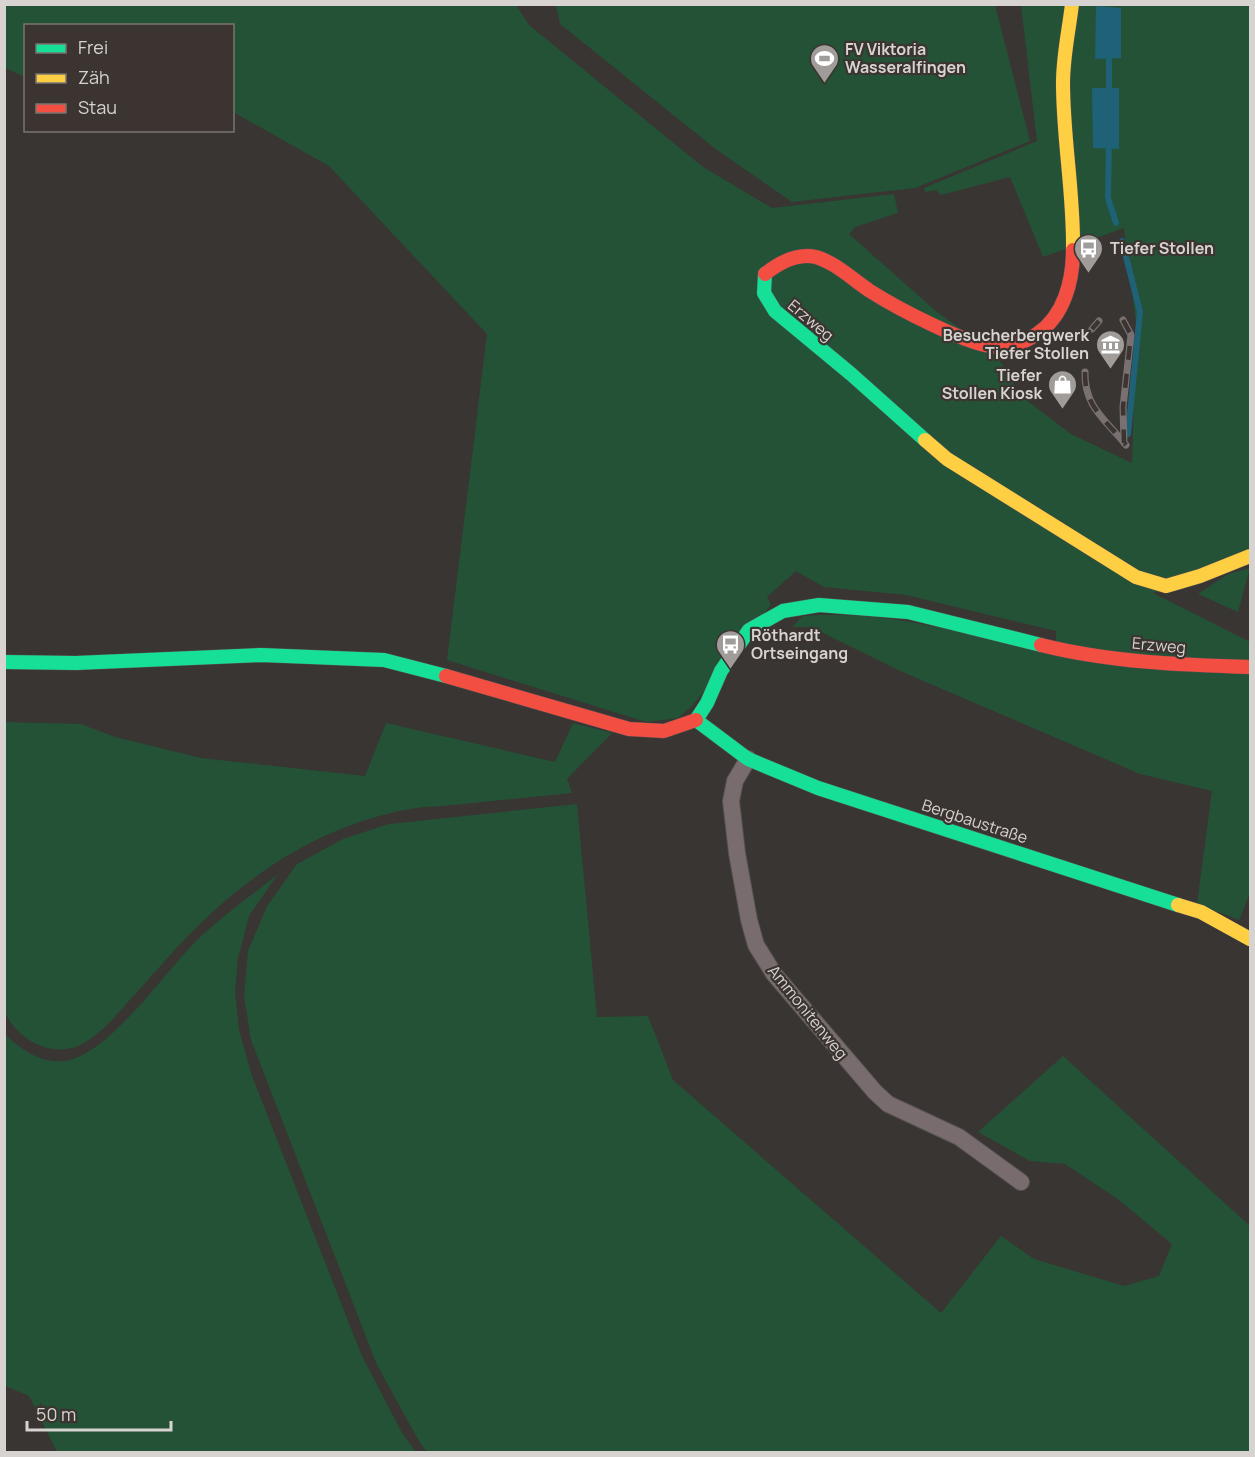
<svg xmlns="http://www.w3.org/2000/svg" width="1255" height="1457" font-family="Manrope,sans-serif">
	<style>
		.green { fill: #245236 }
		.water { fill: #1f6176 }
		.lines { fill: none; stroke-linecap: round; stroke-linejoin: round }
		.stream { stroke: #1f6176; stroke-width: 6 }
		.street-casing { stroke: #545150; stroke-width: 18 }
		.fast-casing { stroke: #545150; stroke-width: 15 }
		.slow-casing { stroke: #545150; stroke-width: 15 }
		.jam-casing { stroke: #545150; stroke-width: 15 }
		.street { stroke: #796c6e; stroke-width: 16 }
		.fast { stroke: #16e098; stroke-width: 14 }
		.slow { stroke: #ffcf43; stroke-width: 14 }
		.jam { stroke: #f24e42; stroke-width: 14 }
		.rail-casing { stroke: #797071; stroke-width: 7 }
		.rail { stroke: #3b3430; stroke-width: 4.5; stroke-dasharray: 14; stroke-linecap: butt }
		.labels { text-anchor: middle; stroke-width: 4.5; stroke-linejoin: round; paint-order: stroke }
		.poi-label { font-size: 16px; font-weight: bold; fill: #d7d3d0; stroke: #3b3430; text-anchor: start }
		.street-label { font-size: 16px; fill: #d7d3d0; stroke: #3b3430 }
	</style>
	<rect width="100%" height="100%" fill="#383533"/>
	<path class="green" d="M 4,5 L 516,5 L 529,25 L 703,167 L 772,208 L 894,194 L 898,213 L 855,227 L 849,234 L 937,312 L 996,354 L 1021,396 L 1071,434 L 1132,463 L 1136,323 L 1124,228 L 1043,257 L 1010,177 L 941,195 L 936,190 L 925,192 L 924,188 L 1037,141 L 1021,5 L 1250,5 L 1250,548 L 1153,593 L 1250,642 L 1250,893 L 1239,920 L 1197,904 L 1212,791 L 1140,774 L 898,670 L 811,627 L 792,627 L 803,616 C 889,609 974,636 1056,656 L 1056,631 L 906,595 L 824,587 L 796,571 L 767,597 L 771,605 L 692,706 L 678,718 L 646,722 L 447,660 L 487,334 L 329,166 L 233,112 L 232,26 L 26,26 L 25,77 L 5,68 Z
		M 556,5 L 995,5 L 1030,141 L 915,188 L 792,202 L 717,150 L 560,24 Z
		M 1250,568 L 1238,612 L 1198,594 L 1228,574 Z
		M 5,722 L 81,724 L 115,737 L 201,758 L 365,776 L 386,723 L 555,762 L 573,723 L 612,733 L 567,779 L 572,793 C 536,797 500,800 464,804 C 446,806 427,806 410,809 C 330,823 258,867 201,923 C 175,948 152,976 127,1003 C 115,1017 101,1033 84,1043 C 54,1060 19,1041 5,1013 Z
		M 577,804 L 597,1017 L 648,1016 L 673,1080 L 941,1313 L 1001,1236 L 1034,1259 L 1124,1286 L 1159,1276 L 1172,1244 L 1119,1200 L 1065,1164 L 1030,1161 L 978,1132 L 1063,1056 L 1250,1226 L 1250,1452 L 427,1452 L 420,1443 L 377,1365 L 251,1040 L 244,996 L 248,951 L 267,906 L 297,864 L 343,839 L 389,824 Z
		M 278,874 L 249,916 L 238,958 L 235,992 L 239,1030 L 252,1076 L 361,1354 L 402,1433 L 416,1452 L 57,1452 L 29,1396 L 5,1386 L 5,1034 C 21,1050 42,1064 65,1061 C 109,1055 167,969 199,938 C 224,915 252,895 278,874 Z"/>
	<path class="water" d="M 1096,6 L 1121,8 L 1121,58 L 1095,59 Z
		M 1092,88 L 1119,88 L 1119,149 L 1093,148 Z"/>
	<g class="lines">
		<path class="stream" d="M 1109,95 L 1109,51
			M 1109,141 L 1108,198 L 1116,223
			M 1122,241 L 1140,312 L 1128,434"/>
		<defs>
			<path id="street" d="M 748,759 L 735,781 L 731,801 L 737,853 L 749,920 L 756,945 L 774,974 L 875,1092 L 888,1104 L 959,1137 L 1021,1182"/>
			<path id="fast" d="M 765,274 L 764,293 L 775,311 L 851,374 L 925,440
				M 4,662 L 76,663 L 261,655 L 384,660 L 446,676
				M 696,720 L 707,703 L 721,671 L 749,630 L 783,611 L 819,605 L 908,612 L 1041,645
				M 696,720 L 748,759 L 818,788 L 1178,905"/>
			<path id="slow" d="M 1072,4 C 1069,30 1063,56 1063,83 C 1063,139 1074,194 1073,250
				M 925,440 L 947,459 L 1136,577 L 1166,586 L 1200,576 L 1250,556
				M 1178,905 L 1201,912 L 1250,939"/>
			<path id="jam" d="M 765,274 C 780,262 797,253 816,257 C 836,263 852,279 870,291 C 895,307 970,347 998,347 C 1012,347 1025,342 1037,334 C 1064,316 1073,281 1073,250
				M 1041,645 C 1109,662 1181,665 1250,667
				M 446,676 L 629,729 L 664,731 L 696,720"/>
		</defs>
		<use href="#street" class="street-casing"/>
		<use href="#fast" class="fast-casing"/>
		<use href="#slow" class="slow-casing"/>
		<use href="#jam" class="jam-casing"/>
		<use href="#street" class="street"/>
		<use href="#fast" class="fast"/>
		<use href="#slow" class="slow"/>
		<use href="#jam" class="jam"/>
		<defs>
			<path id="rail" d="M 1123,320 L 1131,335 L 1123,407 L 1124,443
				M 1092,329 L 1099,321
				M 1085,372 C 1084,407 1106,420 1126,445"/>
		</defs>
		<use href="#rail" class="rail-casing"/>
		<use href="#rail" class="rail"/>
	</g>
	<defs>
		<symbol id="stadium-pin" viewBox="-11 -11 22 30"><path d="M0 17L-7.5 6A9.5 9.5 0 1 1 7.5 6Z" fill="#9f9c99" stroke="#3b3430"/><path d="M0-5a6.5 5 0 1 0 0 10a6.5 5 0 1 0 0-10ZM-3.5-1.8h7v3.6h-7Z" fill="#fff"/></symbol>
		<symbol id="bus-pin" viewBox="-11 -11 22 30"><path d="M0 17L-7.5 6A9.5 9.5 0 1 1 7.5 6Z" fill="#9f9c99" stroke="#3b3430"/><path d="M-5-6H5V4H4V6H2V4H-2V6H-4V4H-5ZM-3.5-4V0h7V-4ZM-3.5 1.2v1.5H-2V1.2ZM2 1.2v1.5H3.5V1.2Z" fill="#fff"/></symbol>
		<symbol id="museum-pin" viewBox="-11 -11 22 30"><path d="M0 17L-7.5 6A9.5 9.5 0 1 1 7.5 6Z" fill="#9f9c99" stroke="#3b3430"/><path d="M0-6L6-3V-2H-6V-3ZM-5-1h2V3h-2ZM-1-1h2V3h-2ZM3-1h2V3H3ZM-6 4H6V6H-6Z" fill="#fff"/></symbol>
		<symbol id="shop-pin" viewBox="-11 -11 22 30"><path d="M0 17L-7.5 6A9.5 9.5 0 1 1 7.5 6Z" fill="#9f9c99" stroke="#3b3430"/><path d="M-5-2.5h2.3a2.7 3.5 0 0 1 5.4 0H5L5.5 6h-11ZM-1.5-2.5h3a1.5 2.3 0 0 0-3 0Z" fill="#fff"/></symbol>
	</defs>
	<g fill-rule="evenodd">
		<use href="#stadium-pin" x="808" y="42" width="33" height="45"/>
		<use href="#bus-pin" x="1072" y="232" width="33" height="45"/>
		<use href="#museum-pin" x="1094" y="328" width="33" height="45"/>
		<use href="#shop-pin" x="1046" y="368" width="33" height="45"/>
		<use href="#bus-pin" x="714" y="628" width="33" height="45"/>
	</g>
	<g class="labels">
		<g class="poi-label">
			<text x="845" y="55">FV Viktoria<tspan x="845" dy="18">Wasseralfingen</tspan></text>
			<text x="1110" y="254">Tiefer Stollen</text>
			<text x="1089" y="341" text-anchor="end">Besucherbergwerk<tspan x="1089" dy="18">Tiefer Stollen</tspan></text>
			<text x="1042" y="381" text-anchor="end">Tiefer<tspan x="1042" dy="18">Stollen Kiosk</tspan></text>
			<text x="751" y="641">Röthardt<tspan x="751" dy="18">Ortseingang</tspan></text>
		</g>
		<g class="street-label">
			<text transform="translate(811 320) rotate(40)" y="6">Erzweg</text>
			<text transform="translate(1159 645) rotate(5)" y="6">Erzweg</text>
			<text transform="translate(975 821) rotate(18)" y="6">Bergbaustraße</text>
			<text transform="translate(808 1012) rotate(51)" y="6">Ammonitenweg</text>
		</g>
	</g>
	<rect width="1255" height="1457" fill="none" stroke="#d7d3d0" stroke-width="12"/>
	<rect x="24" y="24" width="210" height="108" fill="#3b3430" stroke="#797470" stroke-width="1.5"/>
	<rect x="36" y="44" width="30" height="9" fill="#16e098" stroke="#797470" stroke-width="1.5"/>
	<text x="78" y="54" font-size="18" fill="#d7d3d0">Frei</text>
	<rect x="36" y="74" width="30" height="9" fill="#ffcf43" stroke="#797470" stroke-width="1.5"/>
	<text x="78" y="84" font-size="18" fill="#d7d3d0">Zäh</text>
	<rect x="36" y="104" width="30" height="9" fill="#f24e42" stroke="#797470" stroke-width="1.5"/>
	<text x="78" y="114" font-size="18" fill="#d7d3d0">Stau</text>
	<path d="M27 1421v9h144v-9" fill="none" stroke="#d7d3d0" stroke-width="3"/>
	<text x="36" y="1421" font-size="18" fill="#d7d3d0" stroke="#3b3430" stroke-width="4.5" paint-order="stroke">50 m</text>
</svg>
